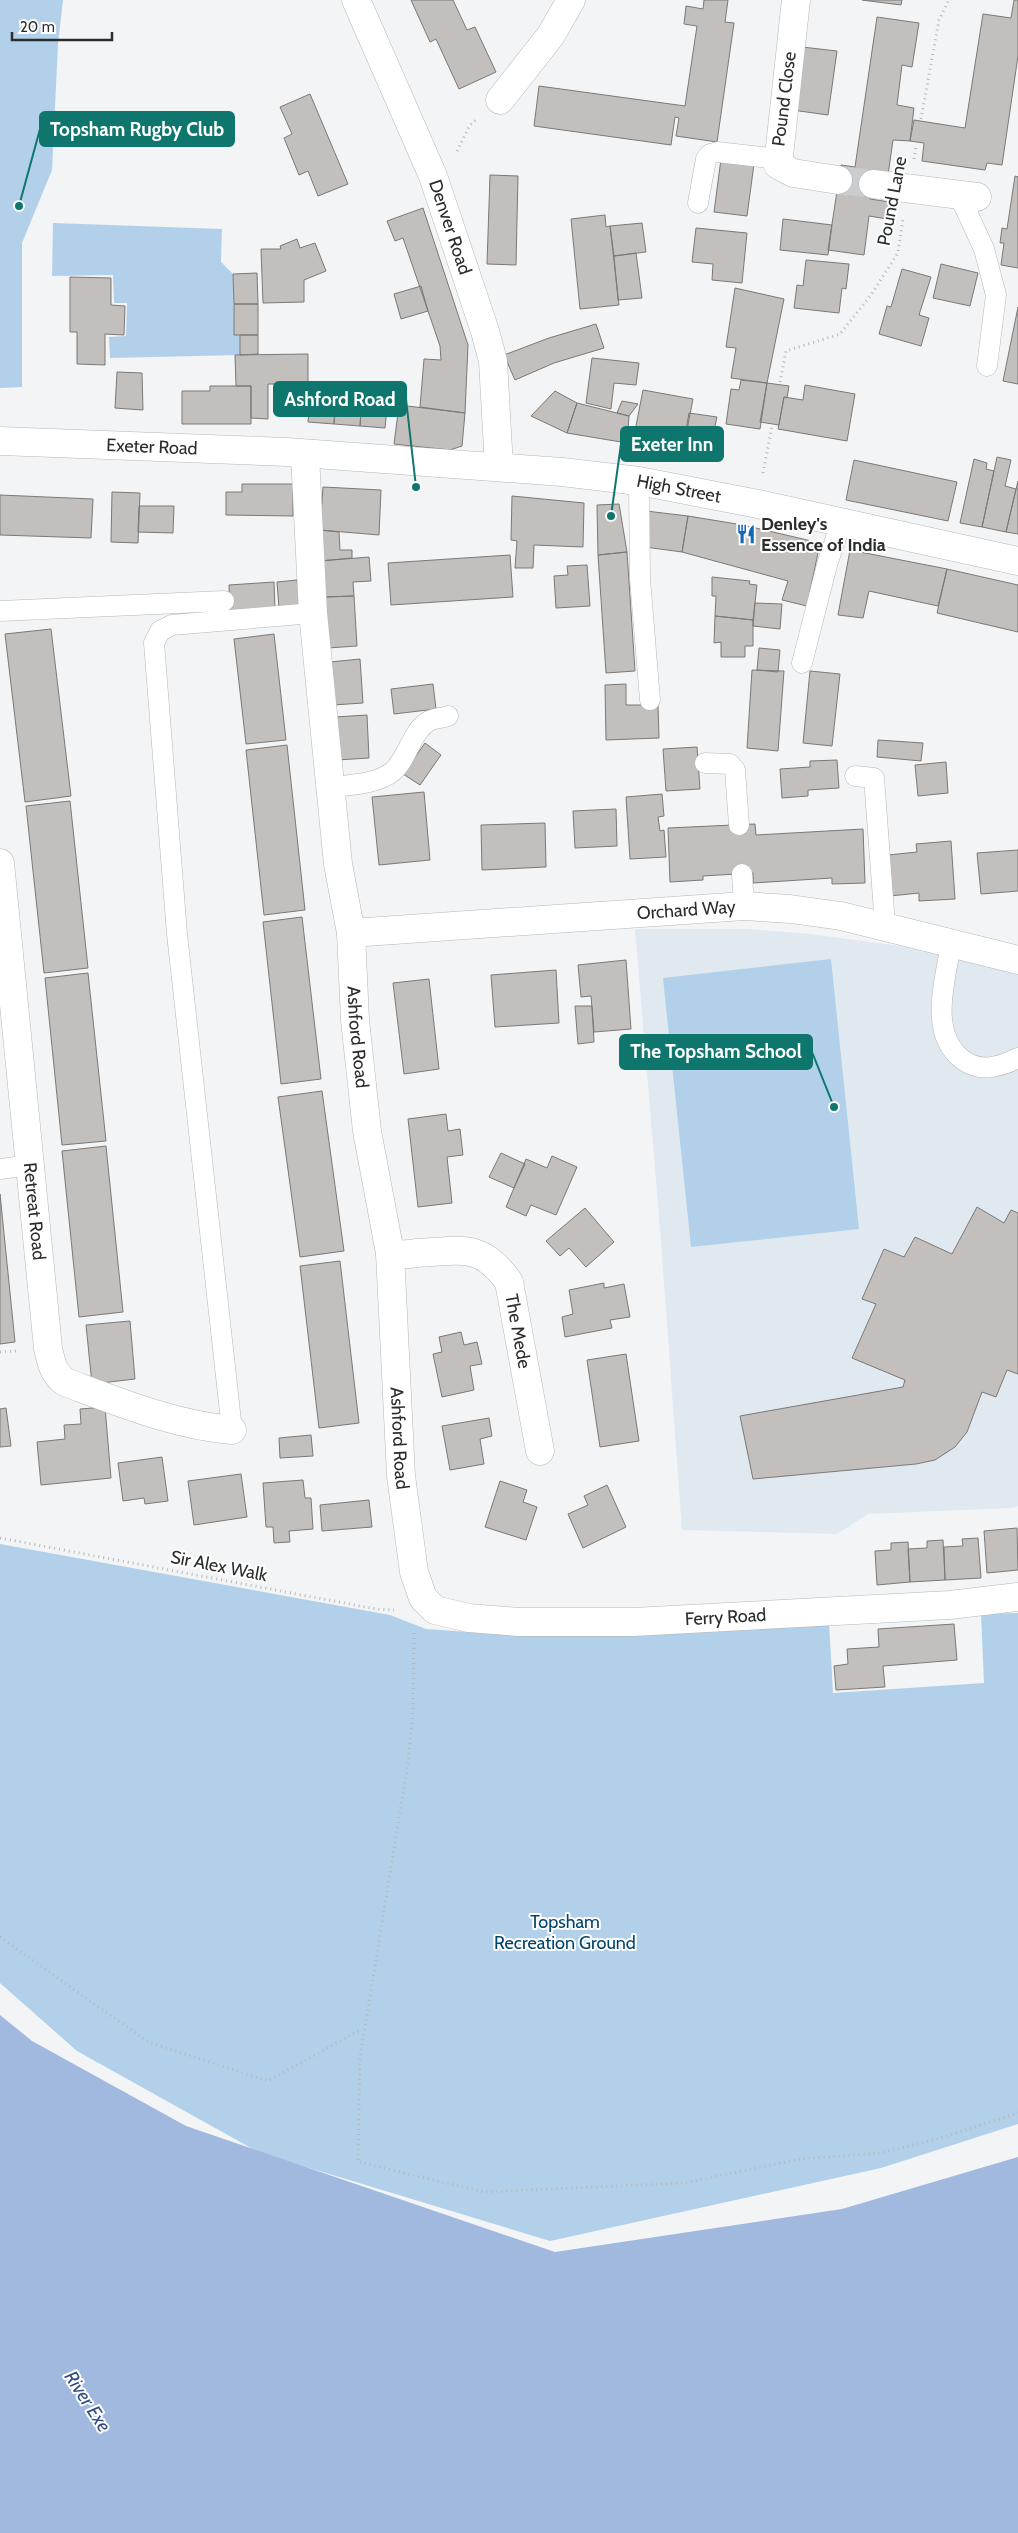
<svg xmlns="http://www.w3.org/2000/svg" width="1018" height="2533" font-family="Cabin,sans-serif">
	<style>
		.built { fill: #e0e9f0 }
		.green { fill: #b2d0ea }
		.water { fill: #a1b8df }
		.building { fill: #c2bfbd; stroke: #7b7977 }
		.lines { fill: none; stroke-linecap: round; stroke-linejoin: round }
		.street-tunnel { stroke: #caccce; stroke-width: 28; stroke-dasharray: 28 14; stroke-linecap: butt }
		.lane-casing { stroke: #b5b7b9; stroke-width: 21 }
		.street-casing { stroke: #b5b7b9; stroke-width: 29 }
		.secondary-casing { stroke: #b5b7b9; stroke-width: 29 }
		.path { stroke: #b6b8b9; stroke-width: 3; stroke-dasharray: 1 4; stroke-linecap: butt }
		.lane { stroke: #fff; stroke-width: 20 }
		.street { stroke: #fff; stroke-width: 28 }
		.secondary { stroke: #fff; stroke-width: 28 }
		.labels { text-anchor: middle; stroke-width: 4; stroke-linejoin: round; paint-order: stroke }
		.street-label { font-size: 18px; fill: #2b2c2c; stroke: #fff }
		.poi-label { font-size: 18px; font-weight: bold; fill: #2b2c2c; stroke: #fff; text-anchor: start }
		.park-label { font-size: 18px; fill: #00446d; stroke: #fff }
		.water-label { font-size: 19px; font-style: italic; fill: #2e4c7e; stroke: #fff }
		.leader { fill: none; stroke: #0f766e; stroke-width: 2 }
		.callout-dot { fill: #0f766e; stroke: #fff; stroke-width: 2 }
		.callout { fill: #0f766e; stroke: #0f766e; stroke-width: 2 }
		.callout-label { font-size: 19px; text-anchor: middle; font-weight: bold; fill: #fff }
	</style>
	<rect width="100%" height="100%" fill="#f2f4f6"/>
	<path class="built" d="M 635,929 L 748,929 L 810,934 L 900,946 L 1018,973 L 1018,1506 L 1011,1508 L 868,1514 L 837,1534 L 682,1530 L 661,1241 Z"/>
	<path class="green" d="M 0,0 L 63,0 L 58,44 L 52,170 L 22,243 L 22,387 L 0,388 Z
		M 53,223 L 222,229 L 221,262 L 233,274 L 234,335 L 240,335 L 240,355 L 110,358 L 109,337 L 126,336 L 127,303 L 114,303 L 113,275 L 52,276 Z
		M 831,959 L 859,1229 L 691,1247 L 663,978 Z
		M 0,1544 L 390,1615 L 426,1629 L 497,1634 L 829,1622 L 833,1693 L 984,1683 L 981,1614 L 1018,1613 L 1018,2124 L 881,2168 L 550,2241 L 260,2153 L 77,2051 L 0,1983 Z"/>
	<path class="water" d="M 0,2015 L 32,2041 L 186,2126 L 555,2252 L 842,2209 L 1018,2157 L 1018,2533 L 0,2533 Z"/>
	<path class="building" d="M 411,0 L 453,0 L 467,30 L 475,27 L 496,72 L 459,89 L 436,39 L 430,42 Z
		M 704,0 L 728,0 L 725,22 L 734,23 L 717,142 L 676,136 L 679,118 L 675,117 L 671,145 L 534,126 L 539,86 L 685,106 L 697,26 L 684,24 L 686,6 L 703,9 Z
		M 862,0 L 902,0 L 901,5 Z
		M 1014,0 L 1018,0 L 1018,56 L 1002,165 L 987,163 L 985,170 L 922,161 L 924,143 L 910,141 L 914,120 L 965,128 L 983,14 L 1011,18 Z
		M 877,17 L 919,23 L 912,67 L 902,65 L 897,105 L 914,108 L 910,141 L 893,140 L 888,175 L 874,173 L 870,199 L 890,202 L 887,219 L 869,216 L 864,255 L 828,250 L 841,165 L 855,167 Z
		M 802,47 L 837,51 L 828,115 L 792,110 Z
		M 310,94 L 348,184 L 318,196 L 308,171 L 299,175 L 284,138 L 292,134 L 280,107 Z
		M 721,159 L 754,164 L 747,216 L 714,212 Z
		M 490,175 L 518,176 L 516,265 L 487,264 Z
		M 1015,176 L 1018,177 L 1018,268 L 1001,265 L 1004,243 L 1000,243 L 1002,228 L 1007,229 Z
		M 423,208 L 468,345 L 465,413 L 420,407 L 424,359 L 441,360 L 440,346 L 403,238 L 395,241 L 387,221 Z
		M 605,215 L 606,227 L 610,226 L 619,305 L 580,309 L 571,219 Z
		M 783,219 L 832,225 L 828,255 L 780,250 Z
		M 642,223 L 646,252 L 614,256 L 610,226 Z
		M 696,228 L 747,233 L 742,283 L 712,280 L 713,264 L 692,262 Z
		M 297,239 L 300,248 L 315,243 L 326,271 L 304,280 L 304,302 L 263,303 L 261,249 L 281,249 L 280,246 Z
		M 636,253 L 642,298 L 618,300 L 614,256 Z
		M 806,260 L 849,264 L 846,289 L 842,288 L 839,313 L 794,308 L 797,285 L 803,286 Z
		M 941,264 L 978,273 L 970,306 L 933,298 Z
		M 902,269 L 931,277 L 919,315 L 929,318 L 921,346 L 879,334 L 887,306 L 891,307 Z
		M 257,273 L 258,304 L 234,304 L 233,274 Z
		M 70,277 L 111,278 L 111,305 L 125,306 L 124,335 L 105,334 L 105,365 L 77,364 L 77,332 L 70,332 Z
		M 421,286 L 428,311 L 401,319 L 394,294 Z
		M 735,288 L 784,299 L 767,383 L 731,378 L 736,348 L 726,347 Z
		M 234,304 L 258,304 L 258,335 L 234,335 Z
		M 1018,307 L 1018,384 L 1003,381 Z
		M 596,324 L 604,348 L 554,363 L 515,380 L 504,355 L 549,338 Z
		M 240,335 L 258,335 L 258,354 L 240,355 Z
		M 308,354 L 308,384 L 268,384 L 268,419 L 251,418 L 251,386 L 236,386 L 235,355 Z
		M 592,358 L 639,363 L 636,385 L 614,383 L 611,409 L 586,403 Z
		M 117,372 L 142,373 L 143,410 L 115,408 Z
		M 741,380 L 767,383 L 760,429 L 726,424 L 731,389 L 739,390 Z
		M 767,383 L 789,386 L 787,398 L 784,397 L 779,425 L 760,422 Z
		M 805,385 L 855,394 L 847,441 L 778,429 L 784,397 L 803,400 Z
		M 210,386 L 251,386 L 251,424 L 182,424 L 182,391 L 210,391 Z
		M 643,390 L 693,399 L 684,445 L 634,436 Z
		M 311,391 L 336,393 L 334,424 L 308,422 Z
		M 555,391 L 577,403 L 567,433 L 531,416 Z
		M 336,393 L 362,396 L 360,426 L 334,424 Z
		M 362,396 L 388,398 L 385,428 L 360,426 Z
		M 622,401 L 638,404 L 629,416 L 617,413 Z
		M 577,403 L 629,416 L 627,443 L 567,433 Z
		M 399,405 L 465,413 L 462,446 L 450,450 L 394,444 Z
		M 689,413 L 717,417 L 708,458 L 682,453 Z
		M 997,457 L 1011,460 L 1005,486 L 1016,489 L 1006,532 L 982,527 Z
		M 974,459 L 987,463 L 986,469 L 994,471 L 982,527 L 960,523 Z
		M 854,460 L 957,482 L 948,521 L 846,500 Z
		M 1018,481 L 1018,534 L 1006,532 Z
		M 242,484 L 293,484 L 293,516 L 226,515 L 226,492 L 242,492 Z
		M 323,487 L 381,490 L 379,535 L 320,530 Z
		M 112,492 L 140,493 L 138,543 L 111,542 Z
		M 0,495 L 93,499 L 91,538 L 0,535 Z
		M 512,496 L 584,503 L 583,547 L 534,545 L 533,568 L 515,568 L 517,541 L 511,540 Z
		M 619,504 L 627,552 L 598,555 L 597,505 Z
		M 139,506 L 174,506 L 173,533 L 138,532 Z
		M 646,511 L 688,516 L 682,552 L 645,547 Z
		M 688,516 L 743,525 L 820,543 L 807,606 L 782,600 L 788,581 L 682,552 Z
		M 320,530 L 339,532 L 340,550 L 352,550 L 352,558 L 320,561 Z
		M 850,550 L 947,569 L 938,606 L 869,591 L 863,618 L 838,615 Z
		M 627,552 L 635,671 L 606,673 L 598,555 Z
		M 510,555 L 513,597 L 391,605 L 388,563 Z
		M 369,557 L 371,581 L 353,582 L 354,596 L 325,597 L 320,561 Z
		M 587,565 L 590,606 L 556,608 L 554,576 L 568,575 L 567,566 Z
		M 947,569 L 1018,585 L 1018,632 L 937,613 Z
		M 712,577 L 750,581 L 749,584 L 757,585 L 753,620 L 715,616 L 716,596 L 712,596 Z
		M 297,580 L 300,606 L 279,608 L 277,582 Z
		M 274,582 L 275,610 L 230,612 L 229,585 Z
		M 354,596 L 357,646 L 328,648 L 325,597 Z
		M 755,603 L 782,604 L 780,629 L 753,626 Z
		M 715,616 L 753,620 L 753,646 L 745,646 L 745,657 L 721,657 L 721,642 L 714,643 Z
		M 51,629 L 71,796 L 25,802 L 5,634 Z
		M 274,634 L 286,740 L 246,744 L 234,639 Z
		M 759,648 L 780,650 L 778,672 L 757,670 Z
		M 360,659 L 363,703 L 333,705 L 330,662 Z
		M 752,670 L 784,671 L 778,751 L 747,748 Z
		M 810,671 L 840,674 L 832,746 L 803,743 Z
		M 433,684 L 436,709 L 394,714 L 391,689 Z
		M 626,684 L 626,705 L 658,705 L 659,738 L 606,740 L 605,685 Z
		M 367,715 L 369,758 L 337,760 L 335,717 Z
		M 878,740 L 923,743 L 921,761 L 877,757 Z
		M 425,743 L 441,755 L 420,785 L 403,774 Z
		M 287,745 L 305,910 L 264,915 L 246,750 Z
		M 697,747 L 700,789 L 666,791 L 663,749 Z
		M 837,760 L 839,788 L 808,790 L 808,796 L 782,798 L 780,769 L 810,767 L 810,761 Z
		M 946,762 L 948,793 L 918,796 L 915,765 Z
		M 424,792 L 430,860 L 379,865 L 372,797 Z
		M 662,794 L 664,816 L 658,817 L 660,831 L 664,830 L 666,857 L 630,859 L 626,797 Z
		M 70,801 L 88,968 L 44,973 L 26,806 Z
		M 616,809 L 617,846 L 575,848 L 573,811 Z
		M 545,823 L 546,867 L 482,870 L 481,825 Z
		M 755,824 L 756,835 L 863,829 L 865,883 L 832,884 L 832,878 L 753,883 L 753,873 L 703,876 L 703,880 L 670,882 L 668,828 Z
		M 951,841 L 955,899 L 919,901 L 919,893 L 890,896 L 888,855 L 917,852 L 916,844 Z
		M 1018,850 L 1018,891 L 981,894 L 977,853 Z
		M 302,917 L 321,1079 L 281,1084 L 263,922 Z
		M 626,960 L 631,1029 L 594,1032 L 591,996 L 581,997 L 578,965 Z
		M 556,970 L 559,1023 L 495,1027 L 491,975 Z
		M 88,973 L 106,1141 L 62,1145 L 45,978 Z
		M 429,979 L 439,1069 L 404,1074 L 393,983 Z
		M 575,1006 L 592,1006 L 594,1042 L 578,1044 Z
		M 322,1091 L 344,1251 L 300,1257 L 278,1097 Z
		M 446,1114 L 448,1131 L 460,1129 L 463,1155 L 447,1157 L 452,1203 L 418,1207 L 408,1119 Z
		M 106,1146 L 123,1312 L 79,1317 L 62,1151 Z
		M 501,1153 L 525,1164 L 514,1188 L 489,1177 Z
		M 552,1156 L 577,1167 L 556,1215 L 531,1205 L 526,1216 L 506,1207 L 526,1159 L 547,1168 Z
		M 0,1194 L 15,1342 L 0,1344 Z
		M 977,1207 L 1004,1223 L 1011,1210 L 1018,1213 L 1018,1374 L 1007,1370 L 996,1397 L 982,1392 L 967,1432 L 955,1447 L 935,1460 L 916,1464 L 753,1479 L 740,1416 L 903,1387 L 905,1380 L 852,1358 L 876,1304 L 862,1299 L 884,1249 L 904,1257 L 915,1237 L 952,1254 Z
		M 585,1208 L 614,1242 L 586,1267 L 569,1248 L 560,1256 L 546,1241 Z
		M 340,1261 L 359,1423 L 319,1428 L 300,1266 Z
		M 604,1283 L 604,1288 L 624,1284 L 630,1317 L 610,1320 L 612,1328 L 565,1337 L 562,1317 L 573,1314 L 569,1290 Z
		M 130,1321 L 135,1379 L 92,1384 L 86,1325 Z
		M 461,1332 L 464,1345 L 477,1342 L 482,1364 L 470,1366 L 474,1390 L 442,1397 L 433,1354 L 442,1352 L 439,1337 Z
		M 626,1354 L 639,1441 L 600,1447 L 587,1360 Z
		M 105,1407 L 111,1478 L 41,1485 L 37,1442 L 65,1439 L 64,1425 L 81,1424 L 80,1409 Z
		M 6,1408 L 11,1446 L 0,1447 L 0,1409 Z
		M 489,1418 L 492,1436 L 480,1439 L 484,1464 L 450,1470 L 442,1426 Z
		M 311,1435 L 313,1456 L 280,1458 L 279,1438 Z
		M 162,1457 L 168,1501 L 145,1504 L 144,1498 L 123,1501 L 118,1463 Z
		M 241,1474 L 247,1517 L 194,1525 L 188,1481 Z
		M 303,1480 L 305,1498 L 311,1498 L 313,1529 L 289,1531 L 290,1542 L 274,1543 L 273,1527 L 266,1527 L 263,1483 Z
		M 500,1481 L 527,1490 L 523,1502 L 537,1507 L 526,1540 L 485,1527 Z
		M 607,1485 L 626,1527 L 583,1548 L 568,1514 L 588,1505 L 584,1496 Z
		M 369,1500 L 372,1527 L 322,1531 L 320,1505 Z
		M 1017,1528 L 1018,1570 L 987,1573 L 984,1531 Z
		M 978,1538 L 981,1578 L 945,1580 L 944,1547 L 963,1546 L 962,1539 Z
		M 943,1540 L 945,1580 L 910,1582 L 908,1549 L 927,1548 L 927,1541 Z
		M 908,1542 L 910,1582 L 877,1585 L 875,1551 L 891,1550 L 891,1543 Z
		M 954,1624 L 957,1660 L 883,1666 L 885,1687 L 836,1690 L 834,1666 L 848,1664 L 847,1649 L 879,1647 L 878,1629 Z"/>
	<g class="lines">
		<path class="street-tunnel" d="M 838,180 L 873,184"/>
		<defs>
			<path id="lane" d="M 959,195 L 984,249 L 996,295 L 987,366
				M 698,203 L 706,159 L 710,154 L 717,152 L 778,159
				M 639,481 L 640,579 L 650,700
				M 0,611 L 224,601
				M 802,663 L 827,565 L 841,522
				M 705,763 L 730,764 L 735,770 L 739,825
				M 855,776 L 874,778 L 885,925
				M 332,787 C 350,785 377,784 392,772 C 408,759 411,731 429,721 C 434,718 443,718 448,716
				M 742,874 L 744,906
				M 951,944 C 945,981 928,1034 963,1060 C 981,1073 1000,1067 1018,1058
				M 0,1169 L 30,1165
				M 232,1430 L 177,934 L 154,643 L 160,631 L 172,625 L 313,613"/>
			<g id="street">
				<path id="s1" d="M 356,0 L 433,176 L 485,331 L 493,361 L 499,467"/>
				<path d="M 796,0 L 778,165 L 793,173 L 838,180"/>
				<path d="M 500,100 L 551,35 L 571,0"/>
				<path d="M 873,184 L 977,197"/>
				<path id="s2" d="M 305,455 L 313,613 L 338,864 L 351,933 L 355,1020 L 367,1131 L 390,1253 L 401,1476 L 414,1572 L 423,1598 L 435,1610 L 469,1618 L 519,1622 L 633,1622 L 950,1605 L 1018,1597"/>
				<path id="s3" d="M 0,863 L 48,1348 C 51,1361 53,1374 65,1382 C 119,1402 174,1425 232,1430"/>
				<path id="s4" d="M 351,933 L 744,906 L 790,909 L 841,916 L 1018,960"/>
				<path id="s5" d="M 390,1253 C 399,1256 408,1254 417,1253 C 461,1251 481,1242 509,1282 L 540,1451"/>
			</g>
			<g id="secondary">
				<path id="s6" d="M 0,441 L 287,452 L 562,472 L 639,481 L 758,504 L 1018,561"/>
			</g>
		</defs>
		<use href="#lane" class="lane-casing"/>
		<use href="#street" class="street-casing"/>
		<use href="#secondary" class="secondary-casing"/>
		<path class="path" d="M 921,119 L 939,20 L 949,0
			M 457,151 L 470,125 L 477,119
			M 914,159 L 916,146
			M 780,382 L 786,351 L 840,334 L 871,295 L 898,253 L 903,219
			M 763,473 L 772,426
			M 0,1352 L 17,1351
			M 0,1538 L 376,1609 L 394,1610
			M 414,1633 L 413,1709 L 408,1763 L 360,2058 L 358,2162 L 484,2192 L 683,2183 L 800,2159 L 881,2153 L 934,2140 L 1018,2113
			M 0,1937 L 148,2042 L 268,2081 L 362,2029"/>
		<use href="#lane" class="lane"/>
		<use href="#street" class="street"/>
		<use href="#secondary" class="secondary"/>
	</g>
	<defs>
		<symbol id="restaurant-bare" viewBox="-9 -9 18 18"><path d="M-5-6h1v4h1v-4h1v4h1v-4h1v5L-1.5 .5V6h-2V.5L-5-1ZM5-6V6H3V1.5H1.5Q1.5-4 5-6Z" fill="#106ab8" stroke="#fff" stroke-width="2.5" paint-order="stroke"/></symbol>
	</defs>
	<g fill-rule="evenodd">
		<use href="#restaurant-bare" x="732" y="520" width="28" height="28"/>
	</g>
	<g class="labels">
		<g class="street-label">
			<text transform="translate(784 99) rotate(-83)" y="6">Pound Close</text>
			<text transform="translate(892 201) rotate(-79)" y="6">Pound Lane</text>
			<text dy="6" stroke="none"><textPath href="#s1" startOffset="246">Denver Road</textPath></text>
			<text dy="6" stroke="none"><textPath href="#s6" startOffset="152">Exeter Road</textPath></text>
			<text dy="6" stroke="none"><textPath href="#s6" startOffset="681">High Street</textPath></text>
			<text dy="6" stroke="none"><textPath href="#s4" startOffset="336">Orchard Way</textPath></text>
			<text dy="6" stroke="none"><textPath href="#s2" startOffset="585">Ashford Road</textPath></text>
			<text dy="6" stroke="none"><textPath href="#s3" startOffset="350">Retreat Road</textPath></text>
			<text dy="6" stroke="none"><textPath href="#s5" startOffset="181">The Mede</textPath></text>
			<text dy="6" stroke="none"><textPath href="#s2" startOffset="989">Ashford Road</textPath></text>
			<text transform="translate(219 1566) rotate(11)" y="6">Sir Alex Walk</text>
			<text dy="6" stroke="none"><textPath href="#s2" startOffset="1460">Ferry Road</textPath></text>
		</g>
		<g class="poi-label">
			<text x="761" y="530">Denley's<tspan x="761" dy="21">Essence of India</tspan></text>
		</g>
		<g class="park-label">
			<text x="565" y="1928">Topsham<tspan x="565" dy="21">Recreation Ground</tspan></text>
		</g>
		<g class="water-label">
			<text transform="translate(88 2401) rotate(57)" y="7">River Exe</text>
		</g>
	</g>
	<path class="leader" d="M19 206L40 129M416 487L406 399M611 516L621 444M834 1107L812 1052"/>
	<g class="callout-dot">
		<circle cx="19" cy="206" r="5"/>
		<circle cx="416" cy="487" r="5"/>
		<circle cx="611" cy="516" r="5"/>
		<circle cx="834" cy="1107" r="5"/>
	</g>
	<g class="callout">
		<rect x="40" y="112" width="194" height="34" rx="5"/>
		<rect x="274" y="382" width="132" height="34" rx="5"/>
		<rect x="621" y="427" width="102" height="34" rx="5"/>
		<rect x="620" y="1035" width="192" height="34" rx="5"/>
	</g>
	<g class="callout-label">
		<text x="137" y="136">Topsham Rugby Club</text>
		<text x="340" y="406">Ashford Road</text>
		<text x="672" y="451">Exeter Inn</text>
		<text x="716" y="1058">The Topsham School</text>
	</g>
	<path d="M12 32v8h100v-8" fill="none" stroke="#2b2c2c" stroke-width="2.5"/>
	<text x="20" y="32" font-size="15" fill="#2b2c2c" stroke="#ffffff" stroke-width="4" paint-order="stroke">20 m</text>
</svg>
